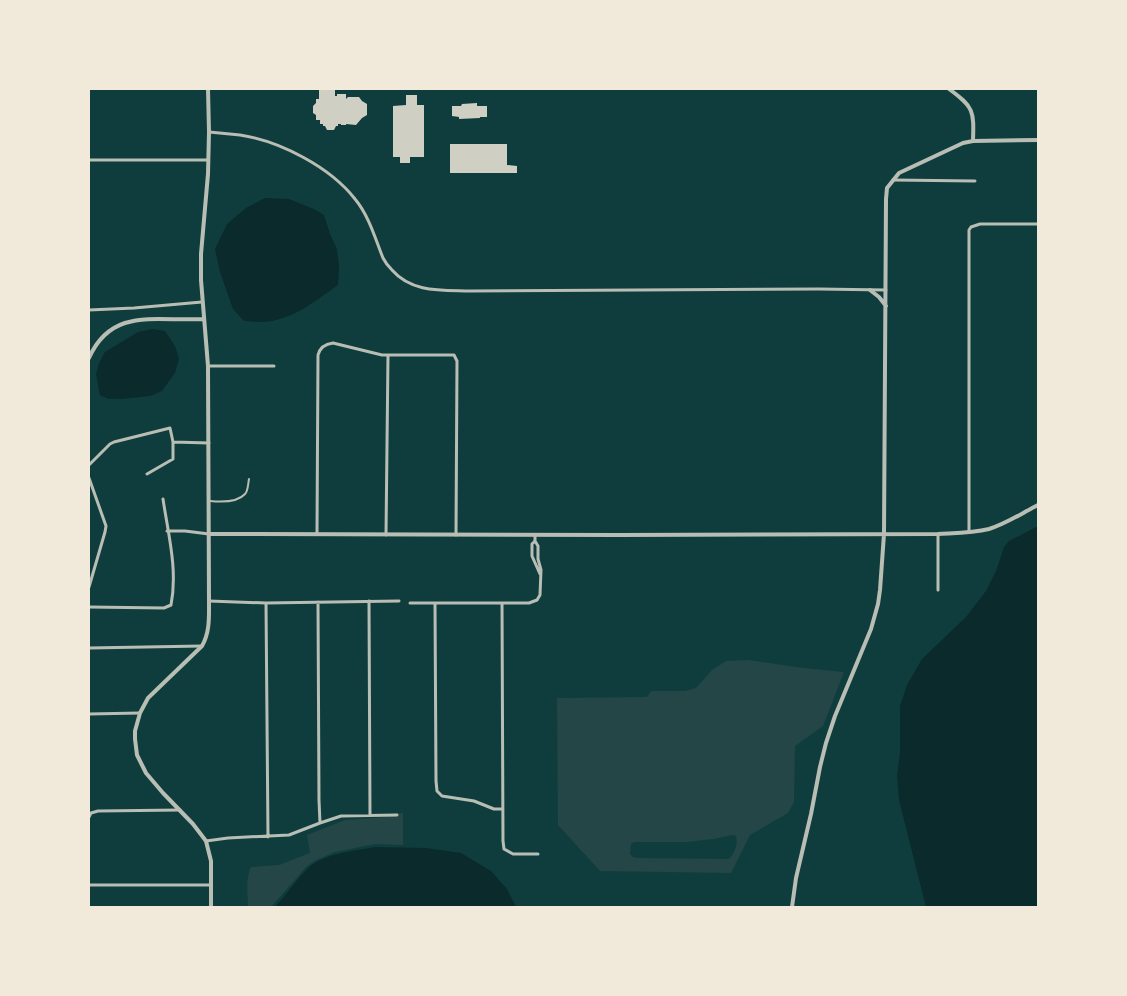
<svg xmlns="http://www.w3.org/2000/svg" width="1127" height="996" font-family="'Fira Sans Condensed',sans-serif">
	<style>
		.green { fill: #244646; fill-rule: evenodd }
		.water { fill: #0a2a2b }
		.building { fill: #cfcfc3 }
		.lines { fill: none; stroke-linecap: round; stroke-linejoin: round }
		.service { stroke: #b8beb3; stroke-width: 2 }
		.minor { stroke: #b8beb3; stroke-width: 3 }
		.tertiary { stroke: #b8beb3; stroke-width: 4 }
	</style>
	<rect width="100%" height="100%" fill="#0f3d3e"/>
	<path class="green" d="M 748,660 L 803,668 L 844,672 L 823,726 L 795,746 L 794,802 L 788,813 L 750,835 L 731,873 L 600,871 L 558,825 L 557,698 L 647,697 L 651,691 L 685,691 L 696,688 L 712,670 L 726,661 ZM 733,835 L 736,836 C 738,845 735,852 729,859 L 638,858 L 633,857 L 630,854 L 631,844 L 634,842 L 686,842 L 713,839 Z
		M 403,813 L 403,845 L 375,844 L 335,852 L 316,860 L 307,866 L 271,907 L 248,907 C 248,895 245,879 251,867 L 279,865 L 310,853 L 307,835 L 345,820 L 373,818 L 385,817 L 389,814 Z"/>
	<path class="water" d="M 265,198 L 289,199 L 314,209 L 324,215 L 330,234 L 337,249 L 339,266 L 338,285 C 319,298 299,315 276,320 C 266,323 255,322 244,321 L 233,309 L 220,272 L 215,249 L 227,224 L 246,208 Z
		M 153,329 L 165,331 L 175,346 L 179,359 L 175,373 L 162,391 L 150,396 L 122,399 L 109,399 L 100,395 L 99,391 L 96,374 L 99,363 L 105,352 L 138,332 Z
		M 1038,526 L 1038,907 L 926,907 L 899,800 L 897,776 L 900,753 L 900,706 L 907,685 L 922,659 L 966,617 L 986,591 L 996,571 L 1004,547 L 1009,541 Z
		M 375,847 L 426,848 L 461,853 L 491,871 L 507,889 L 516,907 L 275,907 C 286,895 296,880 308,868 C 325,853 354,851 375,847 Z"/>
	<path class="building" d="M 319,89 L 333,89 L 333,90 L 335,90 L 335,96 L 337,96 L 337,94 L 346,94 L 346,99 L 348,97 L 359,97 L 362,101 L 367,104 L 367,115 L 362,118 L 356,125 L 346,124 L 346,125 L 341,125 L 341,124 L 338,124 L 338,126 L 336,126 L 334,130 L 327,130 L 325,126 L 323,126 L 323,124 L 320,124 L 320,120 L 316,120 L 316,115 L 313,113 L 313,106 L 316,103 L 316,99 L 319,99 Z
		M 406,95 L 417,95 L 417,105 L 424,105 L 424,157 L 410,157 L 410,163 L 400,163 L 400,157 L 393,157 L 393,106 L 406,105 Z
		M 477,103 L 477,106 L 487,106 L 487,117 L 480,117 L 480,118 L 459,119 L 459,117 L 452,116 L 452,106 L 461,106 L 462,104 Z
		M 450,144 L 507,144 L 507,165 L 517,166 L 517,173 L 450,173 Z"/>
	<g class="lines">
		<path class="service" d="M 210,501 C 220,502 237,503 245,494 C 248,491 248,484 249,479"/>
		<path class="minor" d="M 209,132 C 219,133 230,134 240,135 C 280,141 330,167 355,199 C 369,216 375,238 383,258 C 385,262 388,266 392,270 C 412,293 442,290 470,291 L 819,289 L 886,290
			M 89,160 L 208,160
			M 893,180 L 975,181
			M 89,310 L 134,308 L 202,302
			M 208,366 L 274,366
			M 173,442 L 209,443
			M 89,465 L 110,444 L 114,442 L 170,428 L 173,442 L 173,459 L 147,474
			M 89,478 L 106,526 L 105,532 L 89,587
			M 167,531 L 185,531 L 209,534
			M 969,532 L 969,230 L 971,227 L 980,224 L 1038,224
			M 317,534 L 318,355 C 320,347 325,344 333,343 L 382,355 L 454,355 L 457,361 L 456,535
			M 938,534 L 938,590
			M 386,535 L 388,355
			M 535,535 L 535,541 L 532,544 L 532,556 L 540,574
			M 209,601 L 266,603 L 399,601
			M 369,601 L 370,815
			M 318,602 L 319,800 L 320,823
			M 266,603 L 268,837
			M 410,603 L 529,603 L 537,600 L 540,595 L 541,570 L 538,559 L 538,546 L 535,541
			M 435,603 L 436,781 L 437,791 L 442,796 L 474,801 L 494,809 L 503,809
			M 502,603 L 503,841 L 504,849 L 513,854 L 538,854
			M 89,607 L 164,608 L 171,605 C 178,570 168,533 163,499
			M 89,648 L 202,646
			M 89,714 L 140,713
			M 89,817 L 91,813 L 98,811 L 180,810
			M 206,841 L 228,838 L 289,835 L 320,823 L 341,816 L 397,815
			M 89,885 L 211,885"/>
		<path class="tertiary" d="M 208,89 L 209,132 L 208,174 L 201,254 L 201,280 L 208,366 L 209,601 C 209,617 210,632 202,646 L 148,698 L 140,713 L 135,731 L 135,739 L 137,755 L 146,773 L 163,793 L 193,824 L 206,841 L 211,861 L 211,907
			M 949,89 C 974,107 974,111 973,141
			M 870,290 L 879,297 L 886,306
			M 89,358 C 112,306 158,322 203,319
			M 209,534 L 619,535 L 938,534 C 954,533 972,533 989,529 C 1006,524 1022,513 1038,505
			M 792,907 L 796,878 L 811,814 L 820,767 L 826,743 L 835,716 L 871,629 L 878,604 L 880,590 L 884,534 L 886,199 L 887,188 L 899,173 L 963,143 L 973,141 L 1038,140"/>
	</g>
	<rect width="1127" height="996" fill="none" stroke="#f1e9da" stroke-width="180"/>
</svg>
